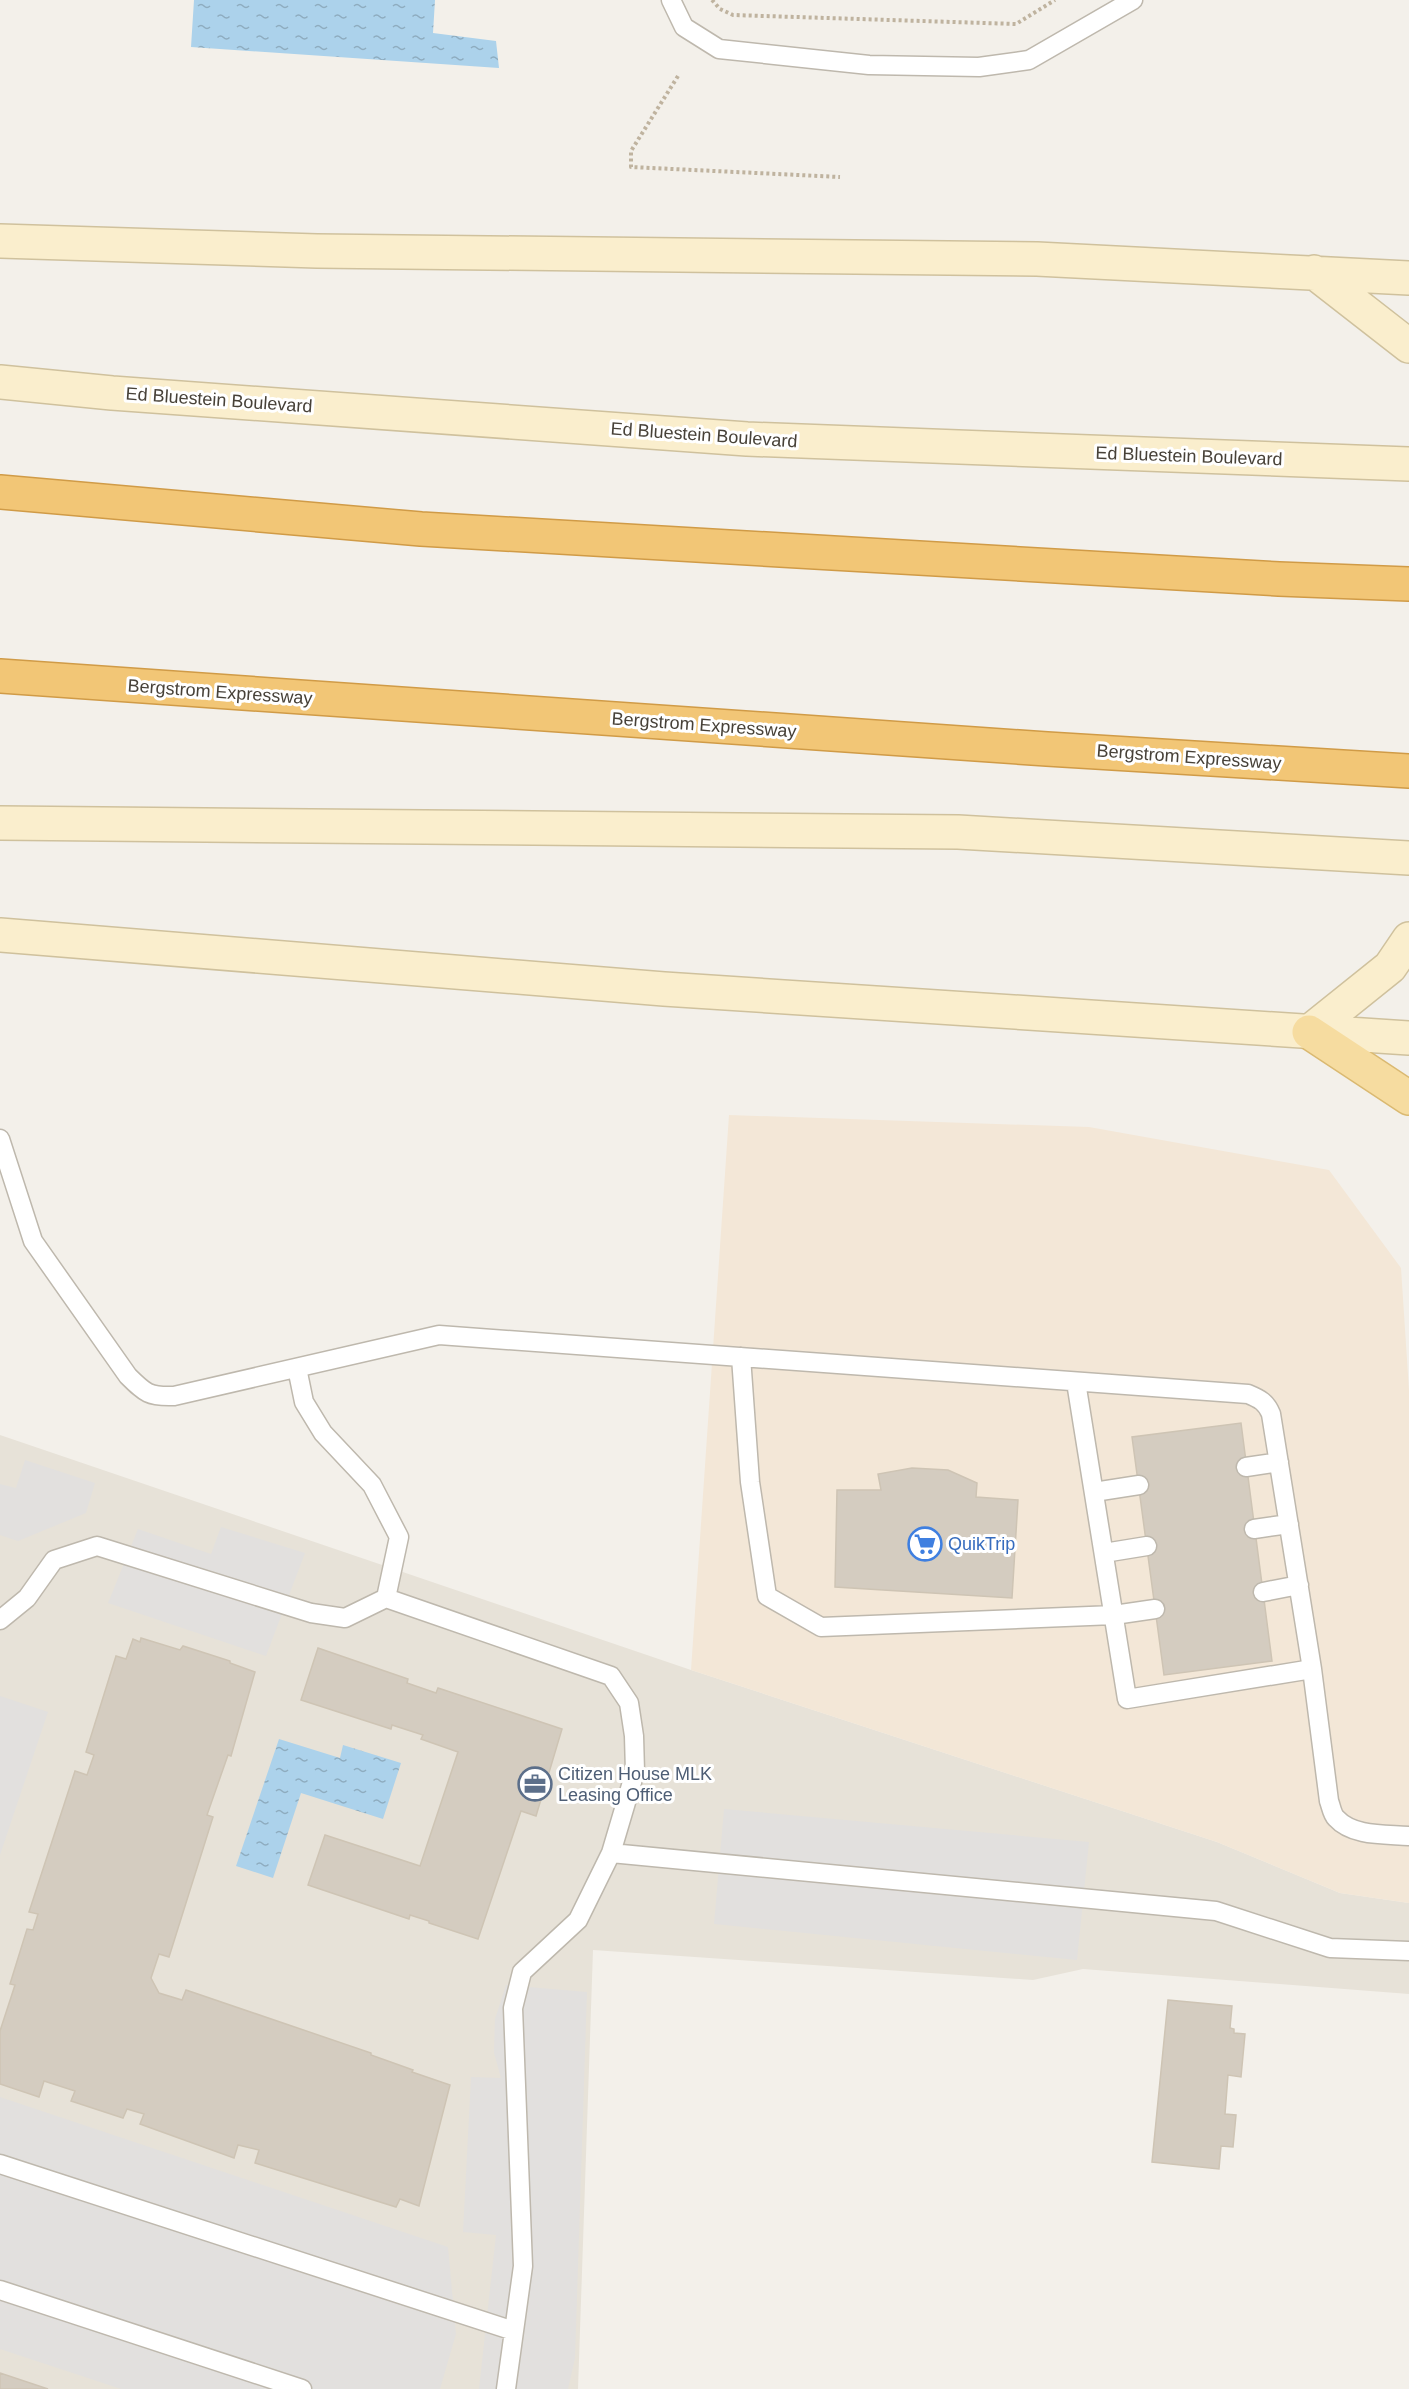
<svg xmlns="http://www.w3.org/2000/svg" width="1409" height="2389" font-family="Helvetica,sans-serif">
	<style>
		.residential { fill: #e7e2d8 }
		.commercial { fill: #f3e7d7 }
		.parking { fill: #e2e0de }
		.water { fill: url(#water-ripples) }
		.building { fill: #d4ccc0; stroke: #cec4b4; stroke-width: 1.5 }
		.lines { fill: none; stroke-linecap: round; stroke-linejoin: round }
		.service-casing { stroke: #beb8ad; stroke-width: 21 }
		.secondary-casing { stroke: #cfc19d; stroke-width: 36 }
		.primary-casing { stroke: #dab971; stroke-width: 36 }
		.motorway-casing { stroke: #d09b47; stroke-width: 36 }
		.path { stroke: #bfb39f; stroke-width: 4; stroke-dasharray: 3 3; stroke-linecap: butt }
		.service { stroke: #fff; stroke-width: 18 }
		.secondary { stroke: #faeecd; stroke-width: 33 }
		.primary { stroke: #f6dca0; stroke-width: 33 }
		.motorway { stroke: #f2c676; stroke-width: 33 }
		.labels { text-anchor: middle; stroke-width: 6; stroke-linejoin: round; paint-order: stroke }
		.street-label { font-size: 18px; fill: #474138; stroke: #fff }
		.shop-label { font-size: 18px; fill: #366cbe; stroke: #fff; text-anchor: start }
		.service-label { font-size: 18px; fill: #4e5e75; stroke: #fff; text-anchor: start }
	</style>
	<defs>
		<pattern id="water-ripples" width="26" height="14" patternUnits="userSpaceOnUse" patternTransform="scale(1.5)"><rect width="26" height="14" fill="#acd2eb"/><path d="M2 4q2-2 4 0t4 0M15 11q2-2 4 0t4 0" fill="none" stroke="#8eacbf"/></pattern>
	</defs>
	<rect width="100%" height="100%" fill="#f3f0ea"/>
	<path class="residential" d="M 0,1435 L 691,1670 L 1217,1842 L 1340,1893 L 1409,1903 L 1409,1994 L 1083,1969 L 1033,1980 L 593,1950 L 578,2389 L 0,2389 Z"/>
	<path class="commercial" d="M 729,1115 L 1089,1127 L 1329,1170 L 1401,1268 L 1409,1390 L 1409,1903 L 1340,1893 L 1217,1842 L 691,1670 Z"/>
	<path class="parking" d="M 25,1460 L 95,1483 L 86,1513 L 18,1541 L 0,1535 L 0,1484 L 16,1488 Z
		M 221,1527 L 305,1553 L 266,1656 L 108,1603 L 138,1529 L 211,1554 Z
		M 0,1696 L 48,1712 L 0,1855 Z
		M 724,1809 L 1089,1842 L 1077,1960 L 714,1924 Z
		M 506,1985 L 587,1992 L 575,2358 L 568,2389 L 479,2389 L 496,2235 L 463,2232 L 471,2077 L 501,2078 L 494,2053 L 495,2019 Z
		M 0,2097 L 448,2247 L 456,2334 L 440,2389 L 121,2389 L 0,2349 Z"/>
	<path class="water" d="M 194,0 L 435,0 L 433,33 L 496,41 L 499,68 L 191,47 Z
		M 279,1739 L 340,1758 L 343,1745 L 401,1763 L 383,1819 L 301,1793 L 273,1878 L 236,1866 Z"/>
	<path class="building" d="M 1241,1423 L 1272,1661 L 1164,1675 L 1132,1437 Z
		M 912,1468 L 948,1470 L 977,1483 L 976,1497 L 1018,1500 L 1012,1598 L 835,1587 L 837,1490 L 881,1490 L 878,1474 Z
		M 141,1638 L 180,1650 L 183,1646 L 230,1661 L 230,1663 L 255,1672 L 231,1756 L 228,1755 L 207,1815 L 213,1817 L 169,1957 L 159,1954 L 151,1978 L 159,1993 L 182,2000 L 186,1990 L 371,2053 L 371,2055 L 413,2070 L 412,2072 L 450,2085 L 419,2206 L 400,2199 L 396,2207 L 255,2163 L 259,2150 L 238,2145 L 234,2158 L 140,2124 L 144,2114 L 127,2109 L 123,2118 L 71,2101 L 75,2091 L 44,2081 L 39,2097 L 0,2084 L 0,2031 L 15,1985 L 10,1984 L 27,1929 L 33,1930 L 38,1914 L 29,1912 L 75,1771 L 87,1775 L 94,1755 L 86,1752 L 116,1656 L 126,1659 L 133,1639 L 140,1642 Z
		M 318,1648 L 408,1679 L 407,1683 L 436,1693 L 438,1688 L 562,1729 L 536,1816 L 521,1811 L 478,1939 L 429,1923 L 429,1921 L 410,1915 L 409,1919 L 308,1885 L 325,1835 L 420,1866 L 458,1752 L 421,1739 L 423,1735 L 392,1725 L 391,1729 L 301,1700 Z
		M 1168,2000 L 1232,2006 L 1230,2028 L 1234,2029 L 1234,2033 L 1245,2034 L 1241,2077 L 1228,2075 L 1225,2114 L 1236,2115 L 1233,2147 L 1221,2146 L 1219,2169 L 1152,2162 Z
		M 0,2373 L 48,2389 L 0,2389 Z"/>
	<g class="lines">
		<defs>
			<path id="service" d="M 671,0 L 684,27 L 719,49 L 869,65 L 979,67 L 1029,60 L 1133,0
				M 0,1139 L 33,1241 L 128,1376 C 145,1393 149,1397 174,1396 L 439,1335 L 1248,1394 C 1260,1399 1266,1402 1271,1414 L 1312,1669 L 1329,1801 C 1331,1806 1332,1814 1336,1818 C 1353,1837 1386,1834 1409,1836
				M 741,1357 L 750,1482 L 767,1596 L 821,1627 L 1114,1615 L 1155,1609
				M 297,1368 L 304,1402 L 323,1433 L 372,1485 L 399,1537 L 386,1598 L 611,1676 L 629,1703 L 634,1736 L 635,1772 L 611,1853 L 1216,1911 L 1330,1948 L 1409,1951
				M 1076,1382 L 1127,1699 L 1312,1669
				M 1246,1467 L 1279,1462
				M 1094,1492 L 1139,1485
				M 1254,1529 L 1289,1524
				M 1104,1553 L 1147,1546
				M 1263,1592 L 1299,1585
				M 0,1620 L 27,1598 L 54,1560 L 97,1546 L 311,1613 L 345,1618 L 386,1598
				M 0,2164 L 514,2331
				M 0,2290 L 302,2389
				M 506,2389 L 523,2266 L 513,2008 L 522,1972 L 578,1920 L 611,1853"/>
			<path id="secondary" d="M 0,241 L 317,251 L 1037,259 L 1409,278
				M 1314,272 L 1409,346
				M 0,382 L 112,393 L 747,439 L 1409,464
				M 0,823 L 958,832 L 1409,858
				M 0,935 L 664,989 L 1409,1038
				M 1309,1032 L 1390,967 L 1409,939"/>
			<path id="primary" d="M 1309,1032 L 1409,1098"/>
			<path id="motorway" d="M 0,492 L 421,529 L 1279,579 L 1409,584
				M 0,676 L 1047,749 L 1409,771"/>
		</defs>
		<use href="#service" class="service-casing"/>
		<use href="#secondary" class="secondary-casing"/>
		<use href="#primary" class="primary-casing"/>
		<use href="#motorway" class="motorway-casing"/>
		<path class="path" d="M 712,0 L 720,9
			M 720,9 L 733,15 L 1016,24 L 1055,0
			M 678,76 L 631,151 L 631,167 L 840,177"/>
		<use href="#service" class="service"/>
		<use href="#secondary" class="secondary"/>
		<use href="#primary" class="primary"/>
		<use href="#motorway" class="motorway"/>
	</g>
	<defs>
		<symbol id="supermarket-ring" viewBox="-11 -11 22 22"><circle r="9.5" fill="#fff" stroke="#3f7fe0" stroke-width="1.5"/><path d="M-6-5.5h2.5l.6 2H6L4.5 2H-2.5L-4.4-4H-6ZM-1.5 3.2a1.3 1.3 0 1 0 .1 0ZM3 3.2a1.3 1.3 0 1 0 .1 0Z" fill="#3f7fe0"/></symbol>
		<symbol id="office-ring" viewBox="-11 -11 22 22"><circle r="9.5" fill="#fff" stroke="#5c6f8a" stroke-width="1.5"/><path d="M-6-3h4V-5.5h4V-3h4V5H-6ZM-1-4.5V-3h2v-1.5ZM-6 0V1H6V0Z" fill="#5c6f8a"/></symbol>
	</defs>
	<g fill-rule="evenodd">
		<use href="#supermarket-ring" x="906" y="1525" width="38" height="38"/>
		<use href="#office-ring" x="516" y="1765" width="38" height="38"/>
	</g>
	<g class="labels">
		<g class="street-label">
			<text transform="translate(219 400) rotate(4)" y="6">Ed Bluestein Boulevard</text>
			<text transform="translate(704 435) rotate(4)" y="6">Ed Bluestein Boulevard</text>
			<text transform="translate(1189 456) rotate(2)" y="6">Ed Bluestein Boulevard</text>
			<text transform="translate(220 692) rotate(4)" y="6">Bergstrom Expressway</text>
			<text transform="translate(704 725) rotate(4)" y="6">Bergstrom Expressway</text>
			<text transform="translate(1189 757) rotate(4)" y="6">Bergstrom Expressway</text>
		</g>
		<g class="shop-label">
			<text x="948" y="1550">QuikTrip</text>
		</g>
		<g class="service-label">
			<text x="558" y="1780">Citizen House MLK<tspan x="558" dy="21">Leasing Office</tspan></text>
		</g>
	</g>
</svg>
